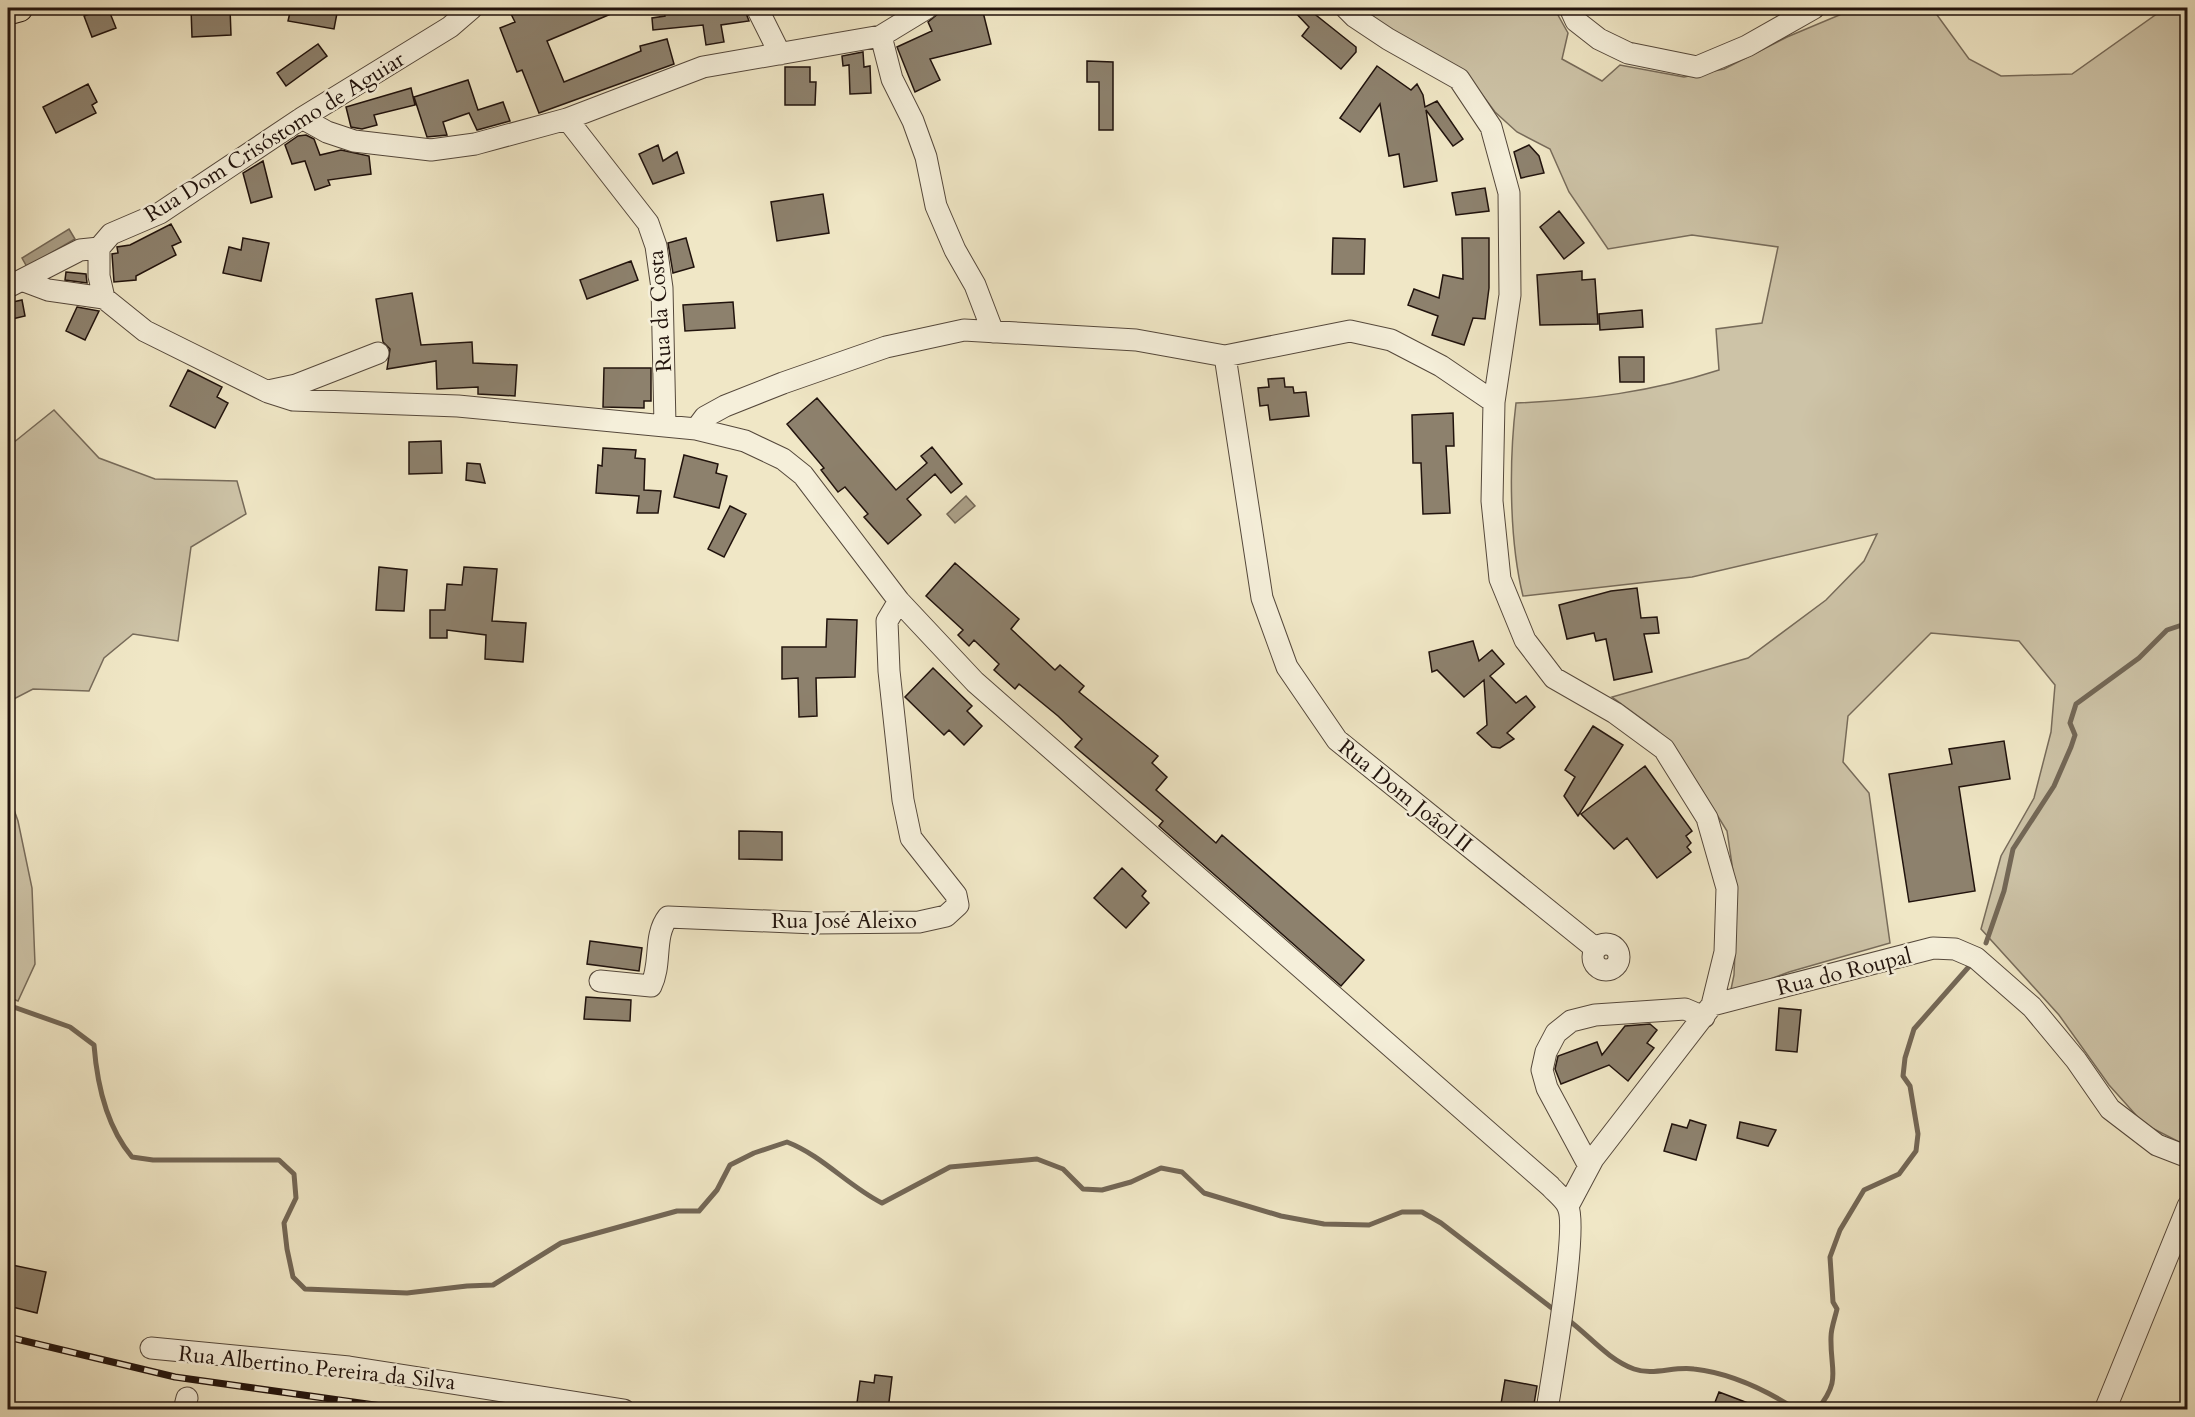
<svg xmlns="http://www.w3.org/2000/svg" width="2195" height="1417" font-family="Cardo,serif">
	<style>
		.green { fill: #cdc3a7; stroke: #776b5a; stroke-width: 1.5 }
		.water { fill: #aa9f87; stroke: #736756; stroke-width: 1.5 }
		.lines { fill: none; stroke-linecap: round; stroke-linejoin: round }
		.stream { stroke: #736756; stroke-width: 5 }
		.building { fill: #8d816d; stroke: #21130d; stroke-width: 1.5 }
		.minor-casing { stroke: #55483b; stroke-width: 23 }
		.major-casing { stroke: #21130d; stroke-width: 29 }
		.minor { stroke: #f5efda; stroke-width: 21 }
		.major { stroke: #f0e7c6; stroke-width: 27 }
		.rail-casing { stroke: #21130d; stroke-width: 7 }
		.rail { stroke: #f5efda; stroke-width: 4.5; stroke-dasharray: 14; stroke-linecap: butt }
		.labels { text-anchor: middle; stroke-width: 5; stroke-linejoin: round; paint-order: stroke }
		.street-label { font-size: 22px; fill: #21130d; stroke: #f5efda }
	</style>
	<rect width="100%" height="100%" fill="#f0e7c6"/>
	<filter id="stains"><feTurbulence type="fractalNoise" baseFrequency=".00333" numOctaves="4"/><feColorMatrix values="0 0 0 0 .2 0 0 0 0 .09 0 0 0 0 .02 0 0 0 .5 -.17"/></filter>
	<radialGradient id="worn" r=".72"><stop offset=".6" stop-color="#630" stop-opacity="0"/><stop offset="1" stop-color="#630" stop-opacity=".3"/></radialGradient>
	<path class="green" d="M 1370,8 L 1554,8 L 1568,33 L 1562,59 L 1602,81 L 1620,65 L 1684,77 L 1724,69 L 1787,37 L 1856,8 L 1932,8 L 1969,59 L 2001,76 L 2072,74 L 2158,13 L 2160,8 L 2187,8 L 2187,1146 L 2144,1124 L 2109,1085 L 2059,1015 L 1981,929 L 2001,856 L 2034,798 L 2051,732 L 2055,685 L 2019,641 L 1931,633 L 1848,716 L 1843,762 L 1869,793 L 1890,943 L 1789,972 L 1730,994 L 1734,975 L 1736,927 L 1734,878 L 1727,831 L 1698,784 L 1657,730 L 1612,697 L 1748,658 L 1826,600 L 1864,561 L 1877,534 L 1692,577 L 1523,596 C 1509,540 1509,460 1516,403 C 1587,400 1651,392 1719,370 L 1716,329 L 1762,323 L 1778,247 L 1692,235 L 1608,249 L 1569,192 L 1550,149 L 1517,132 L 1495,112 L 1472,81 L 1366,18 Z
		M 54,410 L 99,458 L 155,479 L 237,481 L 246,514 L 191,547 L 178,641 L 133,634 L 104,658 L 89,691 L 33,689 L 8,702 L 8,447 Z
		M 8,793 L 18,821 L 32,888 L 35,964 L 18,1001 L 8,997 Z"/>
	<path class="water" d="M 69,229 L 75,239 L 27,267 L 22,258 Z
		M 966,496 L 975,506 L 955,523 L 947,514 Z"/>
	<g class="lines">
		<path class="stream" d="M 1986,943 L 2004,891 L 2013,849 L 2054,786 L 2071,747 L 2075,735 L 2070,723 L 2076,704 L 2139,658 L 2167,630 L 2188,623
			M 8,1005 L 70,1027 L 94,1045 C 97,1084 106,1126 132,1157 L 153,1160 L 279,1160 L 294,1174 L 296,1198 L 284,1223 L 287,1249 L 293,1277 L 305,1289 L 407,1293 L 467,1286 L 493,1285 L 561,1243 L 677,1211 L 699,1211 L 717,1190 L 730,1165 L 754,1153 L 787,1142 C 823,1156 848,1186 882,1203 L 950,1167 L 1037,1159 L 1063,1169 L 1083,1189 L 1102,1190 L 1131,1182 L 1161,1168 L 1182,1172 L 1204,1193 L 1281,1216 L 1324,1224 L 1369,1225 L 1402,1212 L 1422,1212 L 1441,1223 L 1557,1312
			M 1567,1319 C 1589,1335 1607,1359 1634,1369 C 1653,1376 1674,1366 1694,1369 C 1730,1373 1766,1390 1797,1410
			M 1817,1410 C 1842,1379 1830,1372 1831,1337 C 1831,1328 1835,1318 1837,1309 L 1833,1302 L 1830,1257 L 1840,1230 L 1864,1190 L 1899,1174 L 1916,1151 L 1918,1134 L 1910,1086 L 1903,1076 L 1905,1058 L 1914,1029 L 1973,962"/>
	</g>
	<path class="building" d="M 105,8 L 108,8 L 116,28 L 92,37 L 84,16 Z
		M 191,8 L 230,8 L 231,35 L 192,37 Z
		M 291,8 L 338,8 L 334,29 L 288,21 Z
		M 508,8 L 625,8 L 547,41 L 564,82 L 641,51 L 640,46 L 667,39 L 674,64 L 539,113 L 522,70 L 517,72 L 500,28 L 515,22 Z
		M 664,8 L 692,8 L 693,12 L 744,8 L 749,21 L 721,25 L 724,42 L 706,45 L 703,25 L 653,30 L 652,18 L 665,16 Z
		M 950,8 L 982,8 L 991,44 L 930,59 L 940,80 L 915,92 L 897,47 L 932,31 L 928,22 L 939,13 Z
		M 1291,8 L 1307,8 L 1356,47 L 1356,52 L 1341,69 L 1302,36 L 1309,27 Z
		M 318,44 L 327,56 L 286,86 L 277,73 Z
		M 863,52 L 864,67 L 870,66 L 871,93 L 850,94 L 849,65 L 843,66 L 842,56 Z
		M 1087,61 L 1113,62 L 1113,130 L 1099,130 L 1099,82 L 1087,82 Z
		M 1377,66 L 1411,90 L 1417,84 L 1423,95 L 1425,107 L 1437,101 L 1463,139 L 1453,146 L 1426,110 L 1437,181 L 1404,187 L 1399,154 L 1389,156 L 1380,104 L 1360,132 L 1340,118 Z
		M 785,67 L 810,67 L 810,82 L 816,82 L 815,105 L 785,105 Z
		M 468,80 L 478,110 L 503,102 L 510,121 L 477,130 L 469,113 L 443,122 L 447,135 L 427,137 L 414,97 Z
		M 88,84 L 97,102 L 92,105 L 96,113 L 56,133 L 43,107 Z
		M 411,88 L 415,105 L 374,115 L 377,125 L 362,129 L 351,127 L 346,107 Z
		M 306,135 L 314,139 L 320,155 L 341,150 L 369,156 L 371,174 L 328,180 L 330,185 L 315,190 L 305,161 L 292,164 L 285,145 L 298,136 Z
		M 658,145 L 663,161 L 677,152 L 684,173 L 653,184 L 639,154 Z
		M 1529,145 L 1539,156 L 1544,173 L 1521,178 L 1514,152 Z
		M 263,161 L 272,197 L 251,203 L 243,173 Z
		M 1485,188 L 1489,211 L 1456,215 L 1452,193 Z
		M 823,194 L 829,233 L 777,241 L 771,202 Z
		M 1559,211 L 1584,243 L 1564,259 L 1540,227 Z
		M 171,224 L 181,242 L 172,246 L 176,255 L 136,276 L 136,280 L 114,282 L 112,254 L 118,253 L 117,247 L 130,245 Z
		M 243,238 L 269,243 L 261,281 L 223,273 L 229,247 L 241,250 Z
		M 686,238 L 694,267 L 673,273 L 668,243 Z
		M 1333,238 L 1365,239 L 1364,274 L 1332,274 Z
		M 1462,238 L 1489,238 L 1489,288 L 1485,319 L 1473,318 L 1464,345 L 1432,335 L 1438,316 L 1408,305 L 1414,289 L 1439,298 L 1443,275 L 1463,279 Z
		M 631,261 L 638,280 L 587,299 L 580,280 Z
		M 1582,271 L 1582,280 L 1595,279 L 1598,324 L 1540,325 L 1537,275 Z
		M 66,272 L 86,274 L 87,283 L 65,280 Z
		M 412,293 L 421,345 L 472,342 L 473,363 L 517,365 L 515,396 L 478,394 L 478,387 L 437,389 L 436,361 L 387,369 L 390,349 L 383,342 L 376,299 Z
		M 22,300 L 25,316 L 8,320 L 8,303 Z
		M 733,302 L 735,328 L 685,331 L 683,305 Z
		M 77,307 L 99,311 L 85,340 L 66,331 Z
		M 1642,310 L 1643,327 L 1600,330 L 1599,314 Z
		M 1619,357 L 1644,357 L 1644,382 L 1620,382 Z
		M 604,368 L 651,368 L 651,401 L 644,401 L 644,408 L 603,407 Z
		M 188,370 L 222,387 L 217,397 L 228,403 L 215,428 L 170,406 Z
		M 1284,378 L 1285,387 L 1293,387 L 1294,393 L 1306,392 L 1309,416 L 1270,420 L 1268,405 L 1260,406 L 1258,388 L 1269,387 L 1268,379 Z
		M 817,398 L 896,490 L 927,463 L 921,456 L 932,447 L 962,484 L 951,493 L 935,474 L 907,499 L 921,515 L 888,544 L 864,517 L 868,514 L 845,487 L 838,492 L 821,470 L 824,468 L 787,424 Z
		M 1453,413 L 1454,446 L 1446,446 L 1450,513 L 1423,514 L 1421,463 L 1413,463 L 1412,415 Z
		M 441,441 L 442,473 L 409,474 L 409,442 Z
		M 603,448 L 636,450 L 635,458 L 645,459 L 644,490 L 661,491 L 658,513 L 637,513 L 639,496 L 596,493 L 598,465 L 602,466 Z
		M 684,455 L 718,464 L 716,473 L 727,476 L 719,508 L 674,497 Z
		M 467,463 L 480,464 L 485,483 L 466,480 Z
		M 730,506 L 746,514 L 724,557 L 708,549 Z
		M 955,563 L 1019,619 L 1011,629 L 1055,670 L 1060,665 L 1084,686 L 1079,692 L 1158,756 L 1152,763 L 1167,777 L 1156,790 L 1216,843 L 1222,835 L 1364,960 L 1341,986 L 1159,826 L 1163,821 L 1075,747 L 1082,739 L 1058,716 L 1019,684 L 1015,689 L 994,670 L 999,664 L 974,640 L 969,646 L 958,635 L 963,630 L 926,596 Z
		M 379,567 L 407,570 L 404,611 L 376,610 Z
		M 464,567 L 497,569 L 492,621 L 526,623 L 523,662 L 485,659 L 486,635 L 447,630 L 447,638 L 430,638 L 430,610 L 445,610 L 447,584 L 462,585 Z
		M 1637,588 L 1641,618 L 1657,617 L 1659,633 L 1644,634 L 1652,672 L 1614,680 L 1606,639 L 1596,641 L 1594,633 L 1567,639 L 1559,605 L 1611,591 Z
		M 827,619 L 857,620 L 855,677 L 816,678 L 817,716 L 799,717 L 798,678 L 782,679 L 782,647 L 826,647 Z
		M 1473,641 L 1479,661 L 1492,650 L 1504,664 L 1490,676 L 1516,703 L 1526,696 L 1535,707 L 1507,733 L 1514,739 L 1500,748 L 1492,747 L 1477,733 L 1487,725 L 1484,680 L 1464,697 L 1437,670 L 1432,672 L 1429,652 Z
		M 933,668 L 972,706 L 967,711 L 982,726 L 964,745 L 949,730 L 944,735 L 905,697 Z
		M 1593,726 L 1623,745 L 1578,816 L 1564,796 L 1575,777 L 1565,770 Z
		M 2004,741 L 2010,779 L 1959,787 L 1975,891 L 1909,902 L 1889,774 L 1952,764 L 1949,749 Z
		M 1645,766 L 1692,831 L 1686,836 L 1691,843 L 1687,847 L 1691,852 L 1657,878 L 1627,838 L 1614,849 L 1581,814 Z
		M 739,831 L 782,832 L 782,860 L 739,859 Z
		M 1122,868 L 1146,891 L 1142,896 L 1149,903 L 1126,928 L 1094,898 Z
		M 590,941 L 642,948 L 639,971 L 587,964 Z
		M 586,997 L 631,1000 L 630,1021 L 584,1019 Z
		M 1779,1008 L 1801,1010 L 1797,1052 L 1776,1050 Z
		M 1650,1024 L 1657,1030 L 1647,1043 L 1654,1048 L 1628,1081 L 1609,1065 L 1561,1084 L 1555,1069 L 1558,1056 L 1597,1042 L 1602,1055 L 1625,1026 Z
		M 1690,1120 L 1706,1125 L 1696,1160 L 1664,1151 L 1672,1124 L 1687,1128 Z
		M 1740,1122 L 1776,1130 L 1768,1146 L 1737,1138 Z
		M 12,1265 L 46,1272 L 37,1313 L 8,1306 L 8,1285 Z
		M 875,1375 L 892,1377 L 888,1410 L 856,1410 L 860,1381 L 874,1383 Z
		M 1505,1380 L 1537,1386 L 1533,1410 L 1500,1410 Z
		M 1719,1392 L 1761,1408 L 1760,1410 L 1712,1410 Z"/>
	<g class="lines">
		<defs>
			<path id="minor" d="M 757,8 L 780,54
				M 1346,8 L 1355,17 L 1388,39 L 1459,79 L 1491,127 L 1509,193 L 1510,295 L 1494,402 L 1492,501 L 1500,579 L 1525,640 L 1554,678 L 1615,713 L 1664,749 L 1707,818 L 1727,888 L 1725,952 L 1712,1005 L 1593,1159 L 1568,1206
				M 1570,8 L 1576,21 L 1599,39 L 1628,53 L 1697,67 L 1747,46 L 1814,8
				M 881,36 L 892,79 L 913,121 L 926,157 L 936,206 L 955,250 L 975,285 L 993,332
				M 302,118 L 327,132 L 354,141 L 431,150 L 475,144 L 567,119 L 703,67 L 881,36 L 927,8
				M 567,119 L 648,223 L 656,246 L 662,288 L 665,425
				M 99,248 L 99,276 L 104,298 L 145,331 L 268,392 L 293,400 L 458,406 L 696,429 L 745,441 L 783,459 L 803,475 L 899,601 L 975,682 L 1550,1186 C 1555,1192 1565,1199 1568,1207 C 1578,1229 1552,1378 1547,1410
				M 24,281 L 48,290 L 104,298
				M 8,287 L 80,250 L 99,248 L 111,234 L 160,213 L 302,118 L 450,27 L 472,8
				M 1225,356 L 1262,598 L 1287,667 L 1337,740 L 1595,948
				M 268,391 L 296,385 L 378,353
				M 696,429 L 705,417 L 725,406 L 783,383 L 886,347 L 964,330 L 1136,340 L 1225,356 L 1350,331 L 1391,340 L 1441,366 L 1494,402
				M1593 957a13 13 0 1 1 26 0a13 13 0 1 1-26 0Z
				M 600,981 L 651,986 C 662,964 653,936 668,917 L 815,923 L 919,922 L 946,916 L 958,905 L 956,895 L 911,838 L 903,800 L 889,671 L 887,621 L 899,601
				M 1712,1005 L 1933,948 L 1955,949 L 1976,958 L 2032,1007 L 2076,1060 L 2110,1109 L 2157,1145 L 2188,1157
				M 1589,1166 L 1547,1088 L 1542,1070 L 1546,1052 L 1556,1033 L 1571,1021 L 1595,1015 L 1685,1009 L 1704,1017
				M 151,1348 L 349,1367 L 624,1410
				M 184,1410 L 187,1398
				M 2105,1410 L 2188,1206"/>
			<path id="major" d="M 8,11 L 19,8"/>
		</defs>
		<use href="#minor" class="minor-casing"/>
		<use href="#major" class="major-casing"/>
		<use href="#minor" class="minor"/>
		<use href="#major" class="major"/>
		<defs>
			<path id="rail" d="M 8,1337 L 175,1377 L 410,1410"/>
		</defs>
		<use href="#rail" class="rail-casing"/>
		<use href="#rail" class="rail"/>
	</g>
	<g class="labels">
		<g class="street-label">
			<text transform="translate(274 136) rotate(-32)" y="8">Rua Dom Crisóstomo de Aguiar</text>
			<text transform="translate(659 311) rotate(-94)" y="8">Rua da Costa</text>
			<text transform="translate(1406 795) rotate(39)" y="8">Rua Dom Joãol II</text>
			<text x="844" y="928">Rua José Aleixo</text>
			<text transform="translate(1844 971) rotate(-14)" y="8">Rua do Roupal</text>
			<text transform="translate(317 1367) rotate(6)" y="8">Rua Albertino Pereira da Silva</text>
		</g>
	</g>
	<rect width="2195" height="1417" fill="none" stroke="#f0e7c6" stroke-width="30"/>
	<rect x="9" y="9" width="2177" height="1399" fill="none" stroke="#21130d" stroke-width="3"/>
	<rect x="15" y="15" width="2165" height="1387" fill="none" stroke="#21130d" stroke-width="1.5"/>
	<rect width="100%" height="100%" filter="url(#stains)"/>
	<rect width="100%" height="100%" fill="url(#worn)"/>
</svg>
